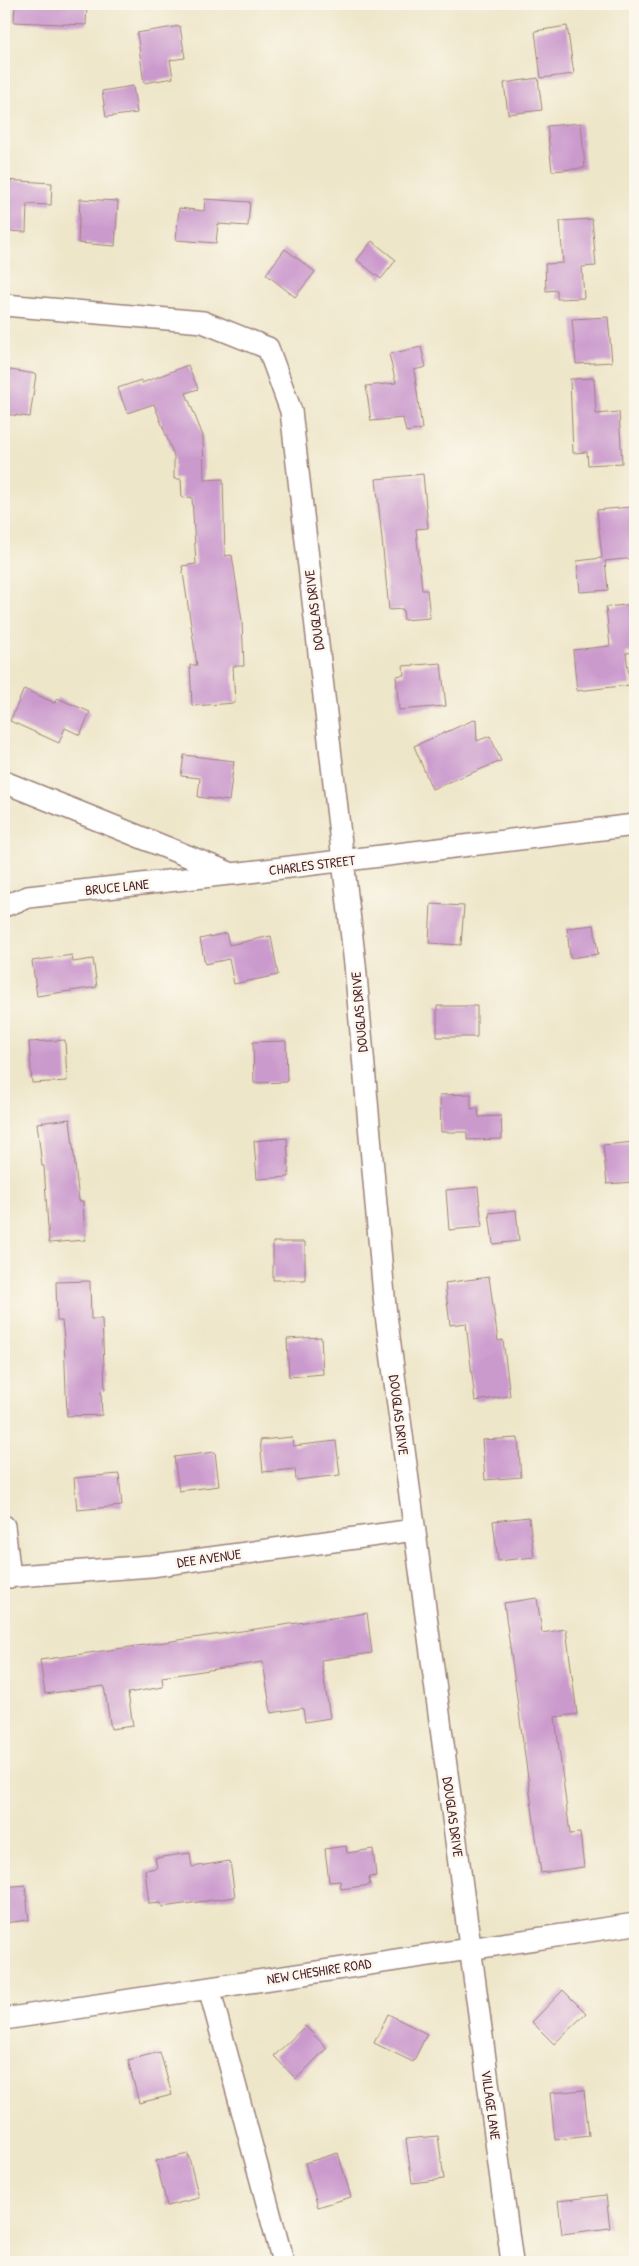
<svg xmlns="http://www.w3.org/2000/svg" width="639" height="2266" font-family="'Patrick Hand',sans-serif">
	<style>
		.building { fill: #cb9acd }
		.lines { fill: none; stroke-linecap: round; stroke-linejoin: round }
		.minor-casing { stroke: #9c827a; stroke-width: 24 }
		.minor { stroke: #fff; stroke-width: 21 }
		.labels { text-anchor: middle; stroke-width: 5; stroke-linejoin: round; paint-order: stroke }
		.street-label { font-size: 14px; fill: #4a1f2b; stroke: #fbf7ec }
	</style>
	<rect width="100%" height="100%" fill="#fbf7ec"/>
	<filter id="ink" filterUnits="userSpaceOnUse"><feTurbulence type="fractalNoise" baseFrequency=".02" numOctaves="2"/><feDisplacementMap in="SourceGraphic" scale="10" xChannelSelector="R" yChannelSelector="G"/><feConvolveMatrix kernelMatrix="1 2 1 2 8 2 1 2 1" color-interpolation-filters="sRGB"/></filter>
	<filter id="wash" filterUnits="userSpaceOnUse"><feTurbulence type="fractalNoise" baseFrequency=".0096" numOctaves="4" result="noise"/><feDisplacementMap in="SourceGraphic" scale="20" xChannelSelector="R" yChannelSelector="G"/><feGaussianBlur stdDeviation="1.12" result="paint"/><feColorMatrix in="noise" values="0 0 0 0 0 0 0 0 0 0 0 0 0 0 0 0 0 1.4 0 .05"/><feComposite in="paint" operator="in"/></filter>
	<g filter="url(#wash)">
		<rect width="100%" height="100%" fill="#eee6c9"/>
		<g id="blocks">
			<path class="building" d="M 15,4 L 87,4 L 86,25 L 14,22 Z
				M 180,26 L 185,58 L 170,60 L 173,78 L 144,83 L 137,33 Z
				M 567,26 L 574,74 L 541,78 L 535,31 Z
				M 538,78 L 542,110 L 508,114 L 504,83 Z
				M 133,86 L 137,113 L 106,117 L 102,91 Z
				M 581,123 L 585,168 L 552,171 L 547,126 Z
				M 4,180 L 52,183 L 51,205 L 27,204 L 26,232 L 4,231 Z
				M 80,199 L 118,201 L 115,246 L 78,243 Z
				M 205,199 L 250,202 L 248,226 L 218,224 L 216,243 L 176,240 L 179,208 L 204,211 Z
				M 592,219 L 596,266 L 582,267 L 584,298 L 557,299 L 557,290 L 546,291 L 545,264 L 563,263 L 560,221 Z
				M 372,241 L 396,260 L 381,279 L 357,260 Z
				M 285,249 L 315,272 L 295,297 L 266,274 Z
				M 608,317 L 612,362 L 576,364 L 572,319 Z
				M 421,347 L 426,367 L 414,370 L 422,429 L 406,432 L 403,418 L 371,421 L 366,386 L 396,383 L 389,354 Z
				M 188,365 L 198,389 L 186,393 L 203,436 L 204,480 L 223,479 L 225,556 L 232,555 L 242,621 L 244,666 L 233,666 L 235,703 L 192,706 L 190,665 L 197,665 L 182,566 L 196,564 L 192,497 L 182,498 L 181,479 L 174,479 L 174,456 L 154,404 L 127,413 L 118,388 L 141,380 L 142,383 Z
				M 4,369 L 36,374 L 30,417 L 4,414 Z
				M 594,378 L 596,414 L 619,412 L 622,463 L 588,465 L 587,452 L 573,453 L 570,379 Z
				M 423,474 L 428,528 L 416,529 L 422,590 L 427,590 L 430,618 L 404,620 L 403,609 L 389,610 L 376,479 Z
				M 631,507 L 635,558 L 605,561 L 608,590 L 580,592 L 577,561 L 602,558 L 597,510 Z
				M 635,604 L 635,652 L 626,653 L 630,685 L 577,691 L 573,650 L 610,646 L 606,607 Z
				M 441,663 L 446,706 L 399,710 L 396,676 L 404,675 L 403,666 Z
				M 24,689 L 55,703 L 57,698 L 90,712 L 80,735 L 65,728 L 59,743 L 10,721 Z
				M 476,719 L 477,741 L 490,736 L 501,761 L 432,789 L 414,746 Z
				M 184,755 L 234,761 L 229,801 L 198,797 L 200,778 L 181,776 Z
				M 431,904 L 464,906 L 461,945 L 429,943 Z
				M 594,925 L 598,954 L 570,958 L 567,928 Z
				M 226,933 L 229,945 L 271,936 L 278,975 L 234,984 L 229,959 L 205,964 L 200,939 Z
				M 72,955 L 73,962 L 93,959 L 97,987 L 37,996 L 32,961 Z
				M 437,1006 L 477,1006 L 477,1037 L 437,1037 Z
				M 65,1040 L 67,1081 L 32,1083 L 29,1042 Z
				M 286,1041 L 287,1082 L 254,1083 L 253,1042 Z
				M 471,1094 L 471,1109 L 478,1108 L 479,1117 L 501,1116 L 502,1139 L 467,1140 L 467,1132 L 441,1132 L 440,1095 Z
				M 70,1119 L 79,1201 L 83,1201 L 85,1240 L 49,1243 L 44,1166 L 42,1166 L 37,1123 Z
				M 287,1138 L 289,1177 L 257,1179 L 254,1141 Z
				M 635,1142 L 635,1182 L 607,1184 L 603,1145 Z
				M 478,1187 L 482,1227 L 449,1230 L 446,1190 Z
				M 516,1210 L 519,1241 L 493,1244 L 489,1213 Z
				M 273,1242 L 305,1242 L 305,1280 L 273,1280 Z
				M 489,1277 L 498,1341 L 503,1340 L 510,1396 L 475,1401 L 466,1323 L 450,1325 L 445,1283 Z
				M 90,1281 L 91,1319 L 102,1319 L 105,1390 L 101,1391 L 102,1415 L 67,1416 L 64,1339 L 62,1321 L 57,1321 L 56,1282 Z
				M 321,1337 L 323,1374 L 289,1377 L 287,1339 Z
				M 292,1437 L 293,1446 L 336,1441 L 340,1475 L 296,1480 L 295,1469 L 263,1472 L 260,1440 Z
				M 518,1438 L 521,1477 L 485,1480 L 482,1440 Z
				M 215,1452 L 219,1486 L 179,1491 L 174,1457 Z
				M 119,1474 L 122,1506 L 77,1510 L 74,1478 Z
				M 529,1517 L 534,1557 L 498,1561 L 493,1521 Z
				M 537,1598 L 542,1633 L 566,1629 L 577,1714 L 555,1717 L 570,1834 L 580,1833 L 584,1867 L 541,1873 L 504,1603 Z
				M 367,1613 L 372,1653 L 321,1660 L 330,1718 L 305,1722 L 303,1708 L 271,1713 L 263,1662 L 162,1677 L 163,1687 L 128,1693 L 133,1726 L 111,1729 L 104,1686 L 45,1694 L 40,1660 Z
				M 346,1846 L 347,1853 L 373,1849 L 376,1876 L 369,1877 L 370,1885 L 341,1889 L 340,1881 L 329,1882 L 325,1849 Z
				M 190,1853 L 192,1867 L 230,1861 L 235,1897 L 162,1907 L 161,1903 L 149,1904 L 145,1870 L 157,1868 L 155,1858 Z
				M 25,1885 L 29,1920 L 4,1923 L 4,1887 Z
				M 563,1990 L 586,2013 L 554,2044 L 532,2022 Z
				M 388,2014 L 427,2034 L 413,2062 L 374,2043 Z
				M 305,2026 L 327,2048 L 296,2079 L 274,2056 Z
				M 160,2052 L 172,2095 L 139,2103 L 128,2060 Z
				M 584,2090 L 589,2136 L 555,2140 L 550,2093 Z
				M 438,2136 L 444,2179 L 412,2183 L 406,2139 Z
				M 338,2153 L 351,2197 L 318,2207 L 305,2163 Z
				M 188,2154 L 199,2198 L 167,2206 L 156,2161 Z
				M 606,2195 L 610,2228 L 562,2234 L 558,2201 Z"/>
		</g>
	</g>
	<g filter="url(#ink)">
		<use href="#blocks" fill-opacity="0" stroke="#9c827a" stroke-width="1"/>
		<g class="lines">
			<defs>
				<path id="minor" d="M 4,305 L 203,322 L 268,348 L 291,411 L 355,964 L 385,1307 L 512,2262
					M 4,782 L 232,874 L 635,825
					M 4,906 L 28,897 L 229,874
					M 4,1526 L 10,1577
					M 4,1577 L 151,1566 L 414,1530
					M 209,1988 L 283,2262
					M 4,2019 L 635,1924"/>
			</defs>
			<use href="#minor" class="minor-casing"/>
			<use href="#minor" class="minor"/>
		</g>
	</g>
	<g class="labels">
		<g class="street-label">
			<text transform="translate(314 610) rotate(-97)" y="5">DOUGLAS DRIVE</text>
			<text transform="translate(312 865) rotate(-7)" y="5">CHARLES STREET</text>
			<text transform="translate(117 887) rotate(-6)" y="5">BRUCE LANE</text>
			<text transform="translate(359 1012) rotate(-95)" y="5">DOUGLAS DRIVE</text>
			<text transform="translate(399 1415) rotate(83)" y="5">DOUGLAS DRIVE</text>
			<text transform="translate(209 1558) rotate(-8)" y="5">DEE AVENUE</text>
			<text transform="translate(453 1817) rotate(82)" y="5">DOUGLAS DRIVE</text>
			<text transform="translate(319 1971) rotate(-9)" y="5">NEW CHESHIRE ROAD</text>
			<text transform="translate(491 2105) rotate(82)" y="5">VILLAGE LANE</text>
		</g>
	</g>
	<rect width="639" height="2266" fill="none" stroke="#fbf7ec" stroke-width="20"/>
</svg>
